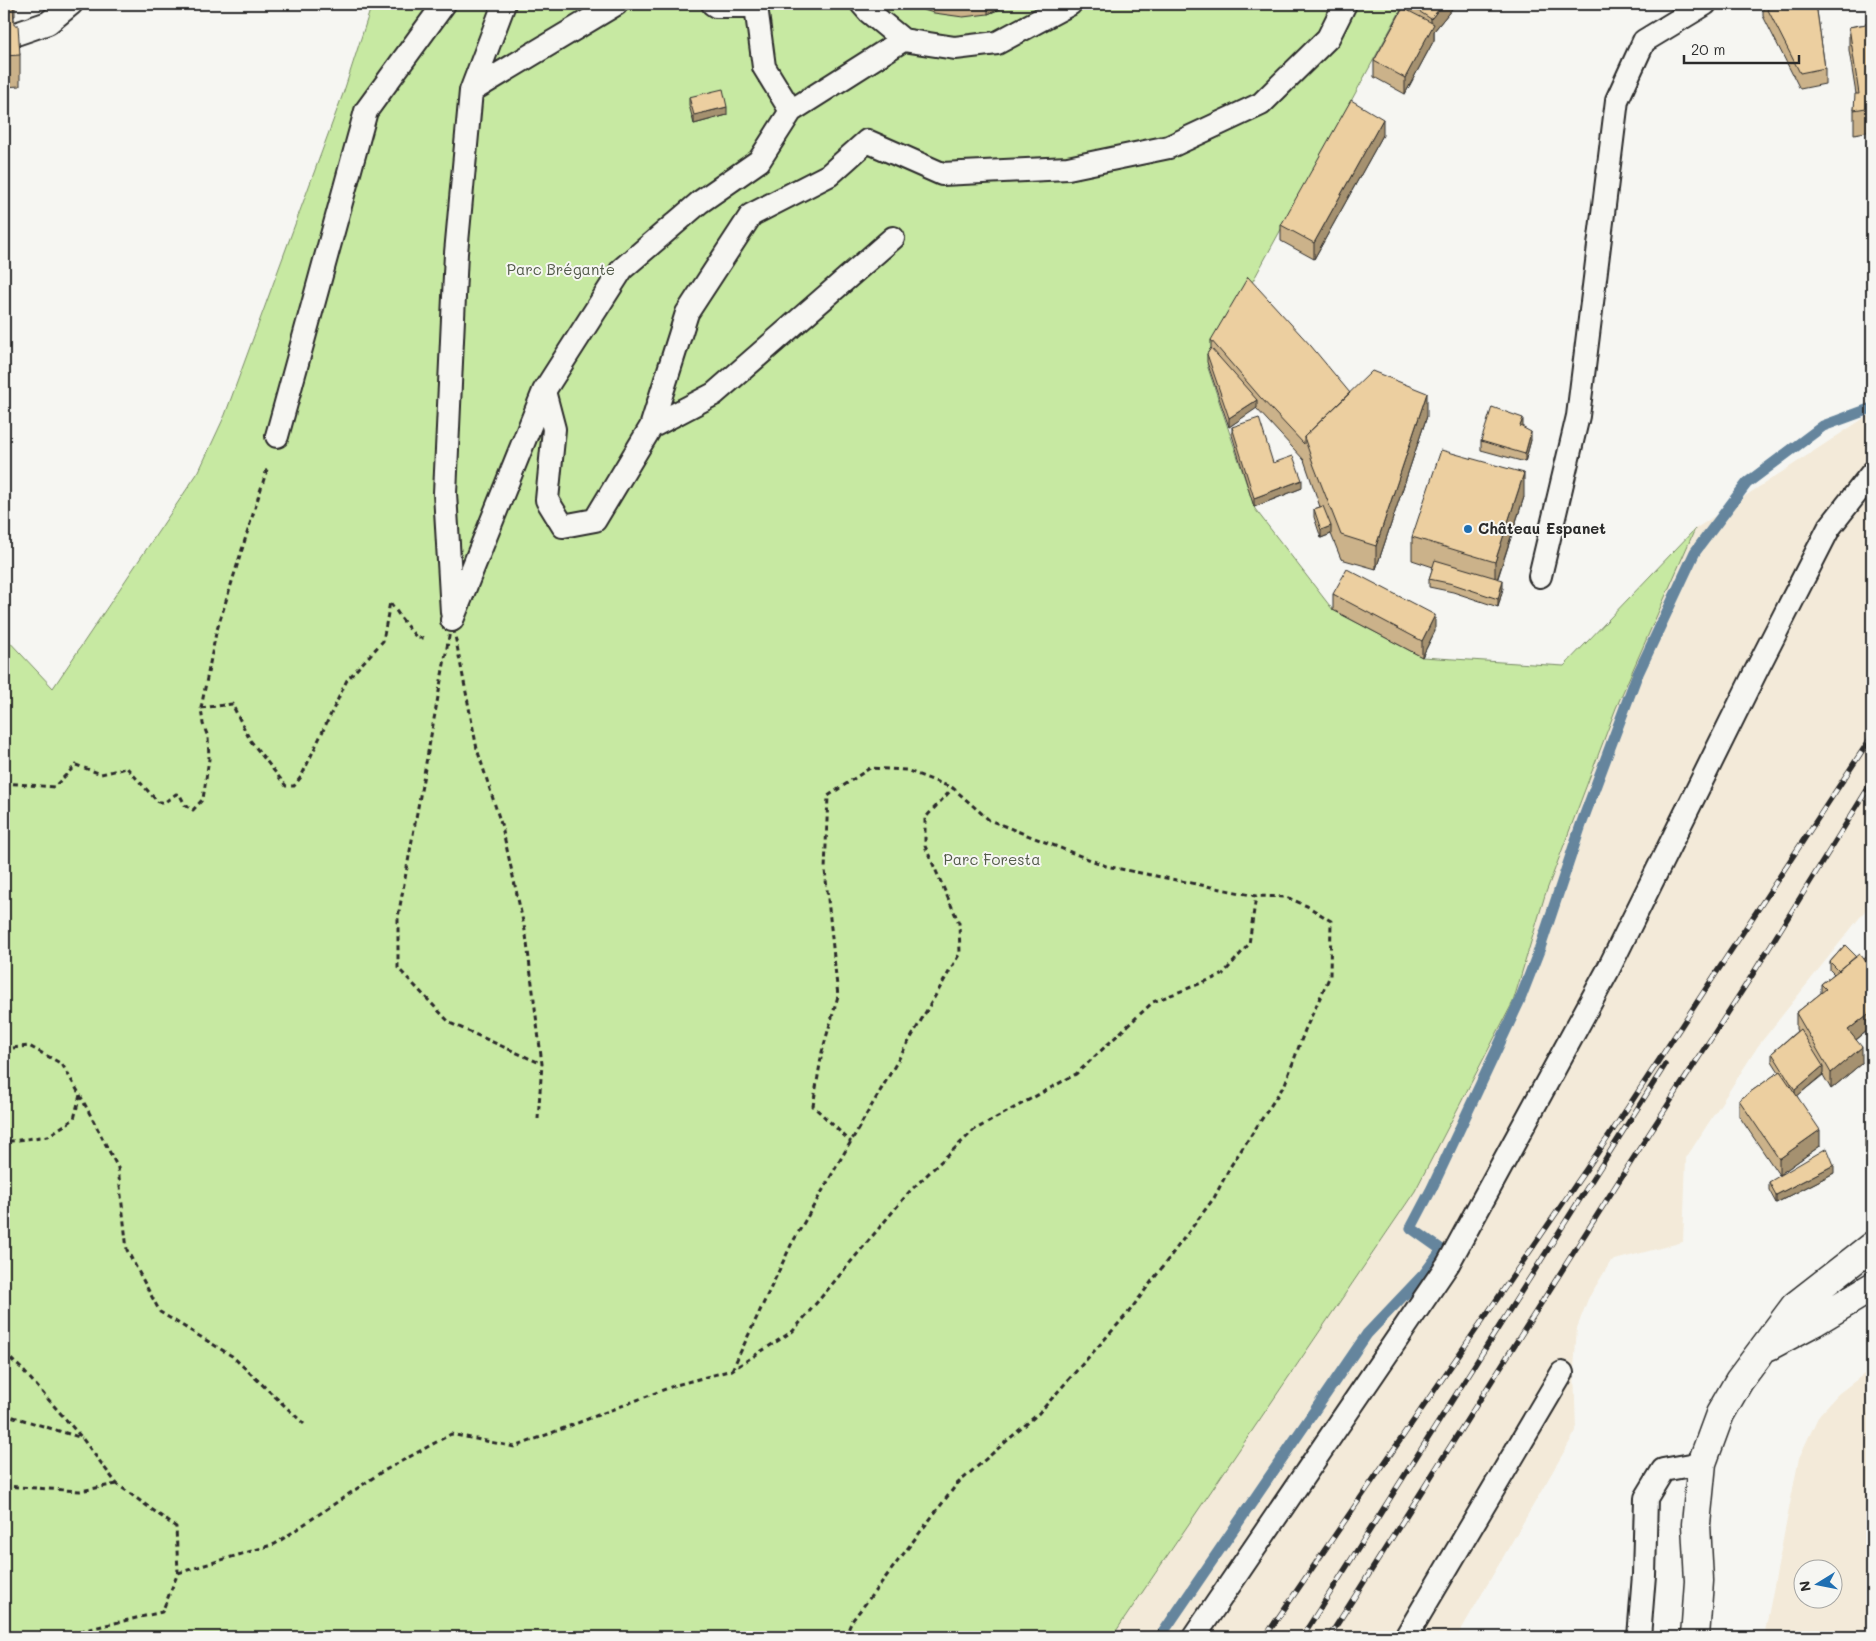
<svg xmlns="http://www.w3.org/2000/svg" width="1876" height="1641" font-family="Mali,sans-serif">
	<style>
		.built { fill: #f3ead9; fill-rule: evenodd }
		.green { fill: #c7e9a2; stroke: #798a66 }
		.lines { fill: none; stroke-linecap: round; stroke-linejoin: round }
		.stream { stroke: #65859d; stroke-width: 11 }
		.lane-casing { stroke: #2b2b2b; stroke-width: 26 }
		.secondary-casing { stroke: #2b2b2b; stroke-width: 31 }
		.path { stroke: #2b2b2b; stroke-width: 3; stroke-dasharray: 5 4; stroke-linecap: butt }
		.lane { stroke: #f6f6f2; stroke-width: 22 }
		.secondary { stroke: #f6f6f2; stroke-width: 28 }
		.rail-casing { stroke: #2b2b2b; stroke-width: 5.5 }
		.rail { stroke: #f6f6f2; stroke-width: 4; stroke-dasharray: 11; stroke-linecap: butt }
		.wall { fill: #cbb28a; stroke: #2b2b2b }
		.shaded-wall { fill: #a59170; stroke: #2b2b2b }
		.building { fill: #eccfa0; stroke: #2b2b2b }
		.poi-dot { fill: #1f6fb2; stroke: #f6f6f2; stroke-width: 2 }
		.labels { text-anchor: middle; stroke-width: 4; stroke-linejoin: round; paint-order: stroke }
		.park-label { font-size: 15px; fill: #525a49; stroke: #f6f6f2 }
		.poi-label { font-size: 15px; font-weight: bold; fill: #2b2b2b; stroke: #f6f6f2; text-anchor: start }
	</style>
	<rect width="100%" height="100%" fill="#f6f6f2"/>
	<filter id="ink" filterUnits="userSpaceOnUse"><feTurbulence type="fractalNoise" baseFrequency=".02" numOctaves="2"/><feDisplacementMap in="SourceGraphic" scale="10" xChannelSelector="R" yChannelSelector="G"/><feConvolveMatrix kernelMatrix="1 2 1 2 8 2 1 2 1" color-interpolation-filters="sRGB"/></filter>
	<g filter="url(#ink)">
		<path class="built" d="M 1872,413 L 1872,902 L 1758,1046 L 1686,1158 L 1683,1242 L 1611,1261 L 1588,1299 L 1577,1328 L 1574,1368 L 1576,1431 L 1457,1637 L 1112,1637 L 1415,1191 L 1513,1002 L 1545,895 L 1616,708 L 1654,613 L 1695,529 Z
			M 1872,1368 L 1872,1637 L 1764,1637 L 1799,1458 L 1819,1415 L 1838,1394 ZM 1804,1568 L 1834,1568 L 1834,1598 L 1804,1598 Z"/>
		<path class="green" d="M 372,4 L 1404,4 L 1207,365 L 1255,509 L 1333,610 L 1422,657 L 1564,666 L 1695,529 L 1616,708 L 1545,895 L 1513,1002 L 1415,1191 L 1112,1637 L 4,1637 L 4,636 L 53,688 L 199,471 L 225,415 L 344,91 Z"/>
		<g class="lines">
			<path class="stream" d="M 1160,1637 L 1367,1334 L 1424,1274 L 1442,1250 L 1411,1228 L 1432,1188 L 1519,1002 L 1540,948 L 1581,825 L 1636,678 L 1695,552 L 1747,483 L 1823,426 L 1872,408"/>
			<defs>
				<path id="lane" d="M 713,4 L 716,6 L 756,6
					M 757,4 L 756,6 L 764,67 L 791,111
					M 862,4 L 869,12 L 903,40 L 955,48 L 997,43 L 1070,4
					M 13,35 L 48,23 L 71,4
					M 471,91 L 504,4
					M 544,391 L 554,429 L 547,500 L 563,526 L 595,520 L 651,427 L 687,313 L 751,215 L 829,175 L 867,141 L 942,174 L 1068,168 L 1169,147 L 1261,104 L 1328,38 L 1345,4
					M 651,427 L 714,394 L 893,238
					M 277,436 L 366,111 L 444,4
					M 1540,576 L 1578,416 L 1617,100 L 1644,41 L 1705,4
					M 452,612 L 445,493 L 456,253 L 471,91 L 616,4
					M 452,620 L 544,391 L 622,269 L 700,202 L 759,161 L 791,111 L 903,40
					M 1194,1637 L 1448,1264 L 1607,972 L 1755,673 L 1829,528 L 1872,473
					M 1406,1637 L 1562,1373
					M 1639,1637 L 1644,1575 L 1646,1498 L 1663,1470 L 1702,1463"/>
				<path id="secondary" d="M 1769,1346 L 1814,1322 L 1872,1287
					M 1695,1637 L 1699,1581 L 1696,1524 L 1702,1463 L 1720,1414 L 1739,1381 L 1795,1306 L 1872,1246"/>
			</defs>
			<use href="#lane" class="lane-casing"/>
			<use href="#secondary" class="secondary-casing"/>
			<path class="path" d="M 452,620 L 477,749 L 502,827 L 526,935 L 542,1064 L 450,1023 L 398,968 L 398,917 Z
				M 201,708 L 232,704 L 250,740 L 286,786 L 294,786 L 301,777 L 347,680 L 383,641 L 390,602 L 406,625 L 417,638 L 427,638
				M 4,783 L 54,787 L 76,765 L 101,774 L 127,768 L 158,802 L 165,802 L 176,794 L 180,795 L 185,805 L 193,810 L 203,799 L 209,759 L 208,737 L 203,724 L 201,708 L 216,633 L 268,466
				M 4,1049 L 29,1046 L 62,1064 L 80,1095 L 74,1119 L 48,1136 L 4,1142
				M 80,1095 L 118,1168 L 127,1250 L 160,1312 L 232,1356 L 304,1424
				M 538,1119 L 542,1064
				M 4,1353 L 21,1368 L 82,1438 L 117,1484 L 176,1527 L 178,1573 L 162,1612 L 55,1637
				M 732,1370 L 791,1245 L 960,953 L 959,923 L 925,846 L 925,818 L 953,788
				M 4,1414 L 82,1438
				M 4,1486 L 80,1491 L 117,1484
				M 178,1573 L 275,1544 L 380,1473 L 451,1434 L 515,1447 L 676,1385 L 732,1370 L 793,1331 L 910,1191 L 974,1130 L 1076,1074 L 1153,1002 L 1222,975 L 1249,944 L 1256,896
				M 845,1637 L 852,1621 L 957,1484 L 1038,1414 L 1128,1313 L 1214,1198 L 1230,1167 L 1285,1084 L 1305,1030 L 1330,976 L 1331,921 L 1307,906 L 1286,897 L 1256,896 L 1106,866 L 989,820 L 953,788 L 906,770 L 870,768 L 828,796 L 825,870 L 838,996 L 822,1052 L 813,1106 L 851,1142"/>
			<use href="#lane" class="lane"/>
			<use href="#secondary" class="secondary"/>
			<defs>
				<path id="rail" d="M 1265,1637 L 1609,1136 L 1872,736
					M 1302,1637 L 1665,1065
					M 1329,1637 L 1636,1154 L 1751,977 L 1872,782"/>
			</defs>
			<use href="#rail" class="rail-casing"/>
			<use href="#rail" class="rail"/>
		</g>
		<path class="wall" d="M 4,4 L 15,4 L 15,16 L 14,16 L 14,25 L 20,55 L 20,86 L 4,87 Z
			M 908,4 L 1012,4 L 988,14 L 963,17 L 934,13 L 913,7 Z
			M 1402,4 L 1456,4 L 1434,31 L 1434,40 L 1405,94 L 1374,77 L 1374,61 L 1402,9 Z
			M 1763,4 L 1816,4 L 1825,68 L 1825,84 L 1800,89 L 1763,16 Z
			M 1872,23 L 1872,131 L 1854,134 L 1854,110 L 1856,94 L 1849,50 L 1849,27 Z
			M 689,97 L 727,115 L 694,124 L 689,105 Z
			M 1383,135 L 1314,259 L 1281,241 L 1281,225 Z
			M 1211,340 L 1350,393 L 1427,416 L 1376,569 L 1341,559 L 1331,534 L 1321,538 L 1314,517 L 1314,509 L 1320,507 L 1314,489 L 1304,460 L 1256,408 L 1229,427 L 1207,362 L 1207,354 L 1211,348 Z
			M 1523,426 L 1522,428 L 1531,440 L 1525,462 L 1481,450 L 1481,441 Z
			M 1232,427 L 1273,463 L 1302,488 L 1254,507 L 1232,435 Z
			M 1524,497 L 1498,578 L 1503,588 L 1498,607 L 1453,592 L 1429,587 L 1429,579 L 1433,567 L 1412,560 L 1412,537 Z
			M 1333,594 L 1435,631 L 1422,657 L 1333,610 Z
			M 1845,945 L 1872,1027 L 1856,1040 L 1862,1063 L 1831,1089 L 1823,1075 L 1797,1096 L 1820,1146 L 1779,1175 L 1739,1116 L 1739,1100 L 1779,1072 L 1772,1061 L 1772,1053 L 1797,1031 L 1796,1029 L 1796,1013 L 1821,993 L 1821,984 L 1834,974 L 1830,970 L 1830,962 Z
			M 1872,1130 L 1872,1152 L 1865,1147 L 1865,1139 Z
			M 1834,1173 L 1776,1203 L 1769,1190 L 1769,1182 Z"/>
		<path class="shaded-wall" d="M 988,4 L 1012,4 L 988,14 Z
			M 1443,4 L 1456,4 L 1434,31 L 1434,40 L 1405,94 L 1405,78 L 1431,29 L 1431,19 Z
			M 727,107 L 727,115 L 694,124 L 694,115 Z
			M 1383,119 L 1383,135 L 1314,259 L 1314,243 Z
			M 1427,393 L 1427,416 L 1376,569 L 1376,546 Z
			M 1257,400 L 1257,408 L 1229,427 L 1229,418 Z
			M 1523,418 L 1523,426 L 1520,435 L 1520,426 Z
			M 1531,432 L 1531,440 L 1525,462 L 1525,454 Z
			M 1524,473 L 1524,497 L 1495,586 L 1495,562 Z
			M 1302,480 L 1302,488 L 1254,507 L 1254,498 Z
			M 1331,526 L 1331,534 L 1321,538 L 1321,530 Z
			M 1503,580 L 1503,588 L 1498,607 L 1498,599 Z
			M 1435,615 L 1435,631 L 1422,657 L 1422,641 Z
			M 1872,1011 L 1872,1027 L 1848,1046 L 1848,1030 Z
			M 1862,1047 L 1862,1063 L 1831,1089 L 1831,1073 Z
			M 1823,1066 L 1823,1074 L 1795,1098 L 1795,1090 Z
			M 1820,1130 L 1820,1146 L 1779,1175 L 1779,1159 Z
			M 1834,1165 L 1834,1173 L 1776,1203 L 1776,1195 Z"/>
		<path class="building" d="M 4,4 L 13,4 L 14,25 L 18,25 L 20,55 L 4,56 Z
			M 1408,4 L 1443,4 L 1431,19 Z
			M 1765,4 L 1816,4 L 1825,68 L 1800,73 Z
			M 1403,8 L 1434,24 L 1405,78 L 1374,61 Z
			M 1872,23 L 1872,107 L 1854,110 L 1855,94 L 1859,94 L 1849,27 Z
			M 723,89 L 727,107 L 694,115 L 689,97 Z
			M 1351,100 L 1383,119 L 1314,243 L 1281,225 Z
			M 1248,277 L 1311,346 L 1350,393 L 1304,437 L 1304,444 L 1260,397 L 1211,340 Z
			M 1211,348 L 1257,400 L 1229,418 L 1207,354 Z
			M 1372,371 L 1427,393 L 1376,546 L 1341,535 L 1314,466 L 1304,437 Z
			M 1492,407 L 1523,418 L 1520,426 L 1531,432 L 1525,454 L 1481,441 Z
			M 1259,418 L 1273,463 L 1293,456 L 1302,480 L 1254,498 L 1232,427 Z
			M 1441,450 L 1524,473 L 1495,562 L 1412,537 Z
			M 1323,506 L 1331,526 L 1321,530 L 1314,509 Z
			M 1435,560 L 1503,580 L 1498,599 L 1453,584 L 1429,579 Z
			M 1347,569 L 1435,615 L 1422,641 L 1333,594 Z
			M 1845,945 L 1856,956 L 1839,971 L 1830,962 Z
			M 1860,954 L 1872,969 L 1872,1011 L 1848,1030 L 1862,1047 L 1831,1073 L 1796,1013 L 1826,989 L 1821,984 Z
			M 1869,955 L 1872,958 L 1872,969 L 1864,959 Z
			M 1800,1029 L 1823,1066 L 1795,1090 L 1772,1053 Z
			M 1780,1071 L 1820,1130 L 1779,1159 L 1739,1100 Z
			M 1872,1130 L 1872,1144 L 1865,1139 Z
			M 1827,1148 L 1834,1165 L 1776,1195 L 1769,1182 Z"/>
	</g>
	<circle class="poi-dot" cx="1468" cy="529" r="5"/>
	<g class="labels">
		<g class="park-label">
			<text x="561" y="275">Parc Brégante</text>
			<text x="992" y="865">Parc Foresta</text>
		</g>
		<g class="poi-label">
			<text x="1478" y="534">Château Espanet</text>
		</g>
	</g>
	<rect width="1876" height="1641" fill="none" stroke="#f6f6f2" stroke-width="20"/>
	<rect x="10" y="10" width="1856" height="1621" fill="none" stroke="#2b2b2b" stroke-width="2" filter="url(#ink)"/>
	<g transform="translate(1818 1584) rotate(260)"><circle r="24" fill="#f6f6f2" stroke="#a5a5a2"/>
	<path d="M0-4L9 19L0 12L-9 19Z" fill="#1f6fb2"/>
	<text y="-8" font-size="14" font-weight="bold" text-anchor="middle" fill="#2b2b2b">N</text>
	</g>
	<path d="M1684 55v8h115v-8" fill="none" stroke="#2b2b2b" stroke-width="2.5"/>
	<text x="1691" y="55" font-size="15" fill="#2b2b2b" stroke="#f6f6f2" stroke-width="4" paint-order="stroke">20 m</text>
</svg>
